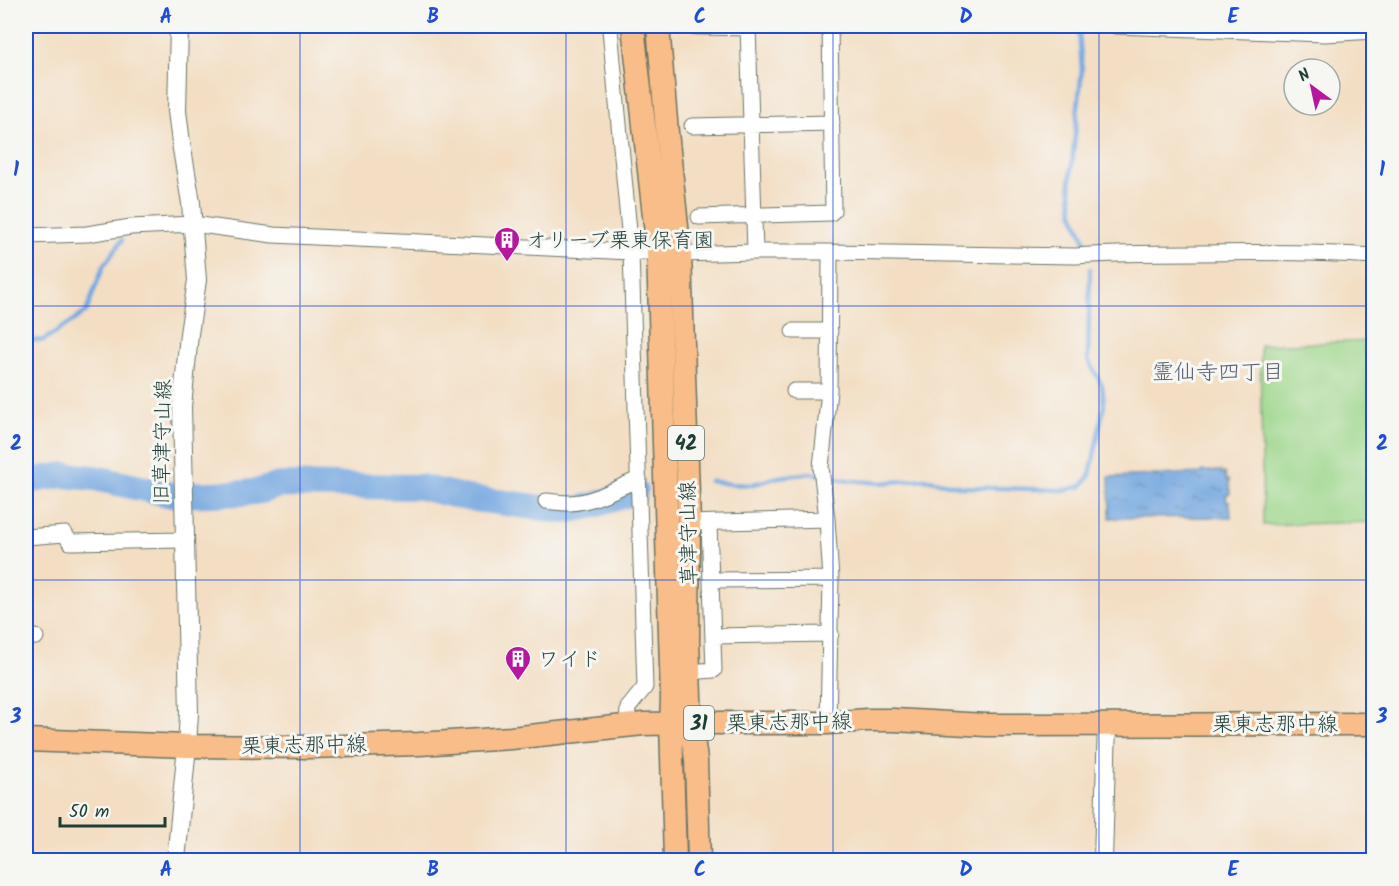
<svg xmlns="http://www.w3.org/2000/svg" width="1399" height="886" font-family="Kalam,'Klee One',sans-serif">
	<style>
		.green { fill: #9cd689; stroke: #5e8a5e; stroke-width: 1.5 }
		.water { fill: url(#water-ripples); stroke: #4a728a; stroke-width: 1.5 }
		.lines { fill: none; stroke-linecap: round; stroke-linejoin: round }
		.stream { stroke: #74a7e0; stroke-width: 4.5 }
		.river { stroke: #74a7e0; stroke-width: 26 }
		.minor-casing { stroke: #697566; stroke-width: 17 }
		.tertiary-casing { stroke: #697566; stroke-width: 20 }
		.primary-casing { stroke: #697566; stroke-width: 25 }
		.minor { stroke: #fff; stroke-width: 15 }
		.tertiary { stroke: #fff; stroke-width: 18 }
		.primary { stroke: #f8bd88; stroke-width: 22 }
		.grid { fill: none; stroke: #1d4ed8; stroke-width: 1.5; stroke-opacity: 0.55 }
		.labels { text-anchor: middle; stroke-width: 6; stroke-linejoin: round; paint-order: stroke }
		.shield { fill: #f6f6f2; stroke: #60746d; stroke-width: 1.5 }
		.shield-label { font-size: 20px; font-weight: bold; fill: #1f3d34 }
		.poi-label { font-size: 21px; fill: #1f3d34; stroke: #f6f6f2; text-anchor: start }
		.street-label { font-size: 21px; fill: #1f3d34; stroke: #f6f6f2 }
		.neighbourhood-label { font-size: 22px; fill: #5a5f71; stroke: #f6f6f2 }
		.neatline { fill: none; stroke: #1d4ed8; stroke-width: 2 }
		.grid-label { font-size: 20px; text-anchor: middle; font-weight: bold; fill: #1d4ed8 }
	</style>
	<defs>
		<pattern id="water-ripples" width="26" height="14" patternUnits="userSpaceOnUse" patternTransform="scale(1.5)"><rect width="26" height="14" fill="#74a7e0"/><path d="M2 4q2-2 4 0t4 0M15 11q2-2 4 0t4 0" fill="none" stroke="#5f89b6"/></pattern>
	</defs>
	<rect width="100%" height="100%" fill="#f6f6f2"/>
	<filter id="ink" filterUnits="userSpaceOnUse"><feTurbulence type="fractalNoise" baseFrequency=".0167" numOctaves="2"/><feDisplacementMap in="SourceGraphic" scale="12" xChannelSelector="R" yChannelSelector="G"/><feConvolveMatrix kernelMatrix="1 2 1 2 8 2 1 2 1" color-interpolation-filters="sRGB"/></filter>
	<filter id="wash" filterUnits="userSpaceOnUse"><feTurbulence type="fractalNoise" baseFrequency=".008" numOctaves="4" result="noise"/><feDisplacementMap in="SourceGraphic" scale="24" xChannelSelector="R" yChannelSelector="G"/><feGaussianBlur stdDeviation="1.35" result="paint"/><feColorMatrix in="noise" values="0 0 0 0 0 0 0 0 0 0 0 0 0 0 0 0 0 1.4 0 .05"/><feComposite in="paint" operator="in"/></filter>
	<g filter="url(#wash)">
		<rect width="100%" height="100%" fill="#f3dec3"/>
		<path class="green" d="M 1373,341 L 1373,522 L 1263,525 L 1260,345 Z"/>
		<path class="water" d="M 1202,471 L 1221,471 L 1222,474 L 1225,473 L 1226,480 L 1229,480 L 1230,494 L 1226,495 L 1227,502 L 1230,502 L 1231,517 L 1110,518 L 1109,477 L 1202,473 Z"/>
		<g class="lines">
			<path class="stream" d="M 1079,32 L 1082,69 L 1070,182 L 1073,213 L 1085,241
				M 26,341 L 44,340 L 86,312 L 103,267 L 122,240
				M 710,481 L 730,484 L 750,485 L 779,477 L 811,473 L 847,480 L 880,483 L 925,479 L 963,487 L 1065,490 L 1082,486 L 1090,475 L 1104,406 L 1102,385 L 1088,360 L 1090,269"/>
			<path class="river" d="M 26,481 L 64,475 L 95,478 L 172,495 L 245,493 L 260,491 L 279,485 L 420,487 L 467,498 L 565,511 L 595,505 L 635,492"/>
		</g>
	</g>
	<g filter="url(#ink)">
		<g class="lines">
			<defs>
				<path id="minor" d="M 608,26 L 610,29 L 631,252 L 645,687 L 628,708 L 627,726
					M 663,26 L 748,28
					M 748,26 L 755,252
					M 1116,26 L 1325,34 L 1374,31
					M 692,126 L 832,123
					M 699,217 L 831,213 L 833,211 L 830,26
					M 26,236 L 87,234 L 131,227 L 193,224 L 273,235 L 631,252 L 658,252 L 680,254 L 755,252 L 830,252 L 1076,256 C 1115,253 1155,253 1195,253 C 1254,252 1314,252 1374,256
					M 793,331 L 830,331
					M 794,391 L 829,391
					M 546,501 C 554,502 562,503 570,503 C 595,502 616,488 639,479
					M 827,519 L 821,467 L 829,391 L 830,252
					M 689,523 L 827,519 L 831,579 L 828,723
					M 26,537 L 65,534 L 70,542 L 184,540
					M 711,580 L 831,579
					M 714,636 L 831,634
					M 26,637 L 36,637
					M 689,672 L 714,670 L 709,523"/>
				<path id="tertiary" d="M 176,860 L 187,746 L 189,713 L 182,407 L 189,334 L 197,280 L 191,203 L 181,143 L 177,111 L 179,26
					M 1103,860 L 1107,724"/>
				<path id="primary" d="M 633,26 L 658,252 L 672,698 L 671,724 L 675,860
					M 658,26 L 667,132 L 680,254 L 689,523 L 688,642 L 691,723 L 696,760 L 699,860
					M 26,740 L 187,746 L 308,747 L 419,744 L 511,738 L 643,724 L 691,723 L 828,723 L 867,720 L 894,720 L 986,725 L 1374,724"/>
			</defs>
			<use href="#minor" class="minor-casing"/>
			<use href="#tertiary" class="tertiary-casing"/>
			<use href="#primary" class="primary-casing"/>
			<use href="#minor" class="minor"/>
			<use href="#tertiary" class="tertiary"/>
			<use href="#primary" class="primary"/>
		</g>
	</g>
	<path class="grid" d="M 300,26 L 300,860M 566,26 L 566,860M 833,26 L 833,860M 1099,26 L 1099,860M 26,306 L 1374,306M 26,580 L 1374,580"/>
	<defs>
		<symbol id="building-pin" viewBox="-11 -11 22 30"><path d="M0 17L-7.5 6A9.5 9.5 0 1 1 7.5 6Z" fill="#b5179e" stroke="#f6f6f2"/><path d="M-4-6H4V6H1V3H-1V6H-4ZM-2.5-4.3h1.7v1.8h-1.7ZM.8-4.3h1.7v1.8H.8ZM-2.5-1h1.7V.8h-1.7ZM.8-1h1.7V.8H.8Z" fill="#fff"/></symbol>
	</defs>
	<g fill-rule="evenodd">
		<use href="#building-pin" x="492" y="225" width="30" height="40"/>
		<use href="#building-pin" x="503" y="644" width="30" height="40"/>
	</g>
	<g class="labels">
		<g class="shield">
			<rect x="668" y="426" width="36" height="34" rx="4.5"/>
			<rect x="684" y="706" width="30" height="34" rx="4.5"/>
		</g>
		<g class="shield-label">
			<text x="686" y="450">42</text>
			<text x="699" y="730">31</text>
		</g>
		<g class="poi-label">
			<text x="526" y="247">オリーブ栗東保育園</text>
			<text x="538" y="666">ワイド</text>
		</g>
		<g class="street-label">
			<text transform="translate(162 442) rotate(-89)" y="7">旧草津守山線</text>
			<text transform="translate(688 533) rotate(-91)" y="7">草津守山線</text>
			<text transform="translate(789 722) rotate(-1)" y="7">栗東志那中線</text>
			<text x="1275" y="731">栗東志那中線</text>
			<text transform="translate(304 745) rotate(-1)" y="7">栗東志那中線</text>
		</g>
		<g class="neighbourhood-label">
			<text x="1218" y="379">霊仙寺四丁目</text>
		</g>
	</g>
	<rect width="1399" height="886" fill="none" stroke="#f6f6f2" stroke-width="66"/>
	<g transform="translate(1312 87) rotate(327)"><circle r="28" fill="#f6f6f2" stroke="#a0aca6" stroke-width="1.5"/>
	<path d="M0-4.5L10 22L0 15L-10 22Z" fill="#b5179e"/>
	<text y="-9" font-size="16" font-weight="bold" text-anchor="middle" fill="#1f3d34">N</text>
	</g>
	<path d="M60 817v9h105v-9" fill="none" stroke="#1f3d34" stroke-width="3"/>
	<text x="69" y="817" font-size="18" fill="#1f3d34" stroke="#f6f6f2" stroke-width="4.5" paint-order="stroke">50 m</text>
	<rect x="33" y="33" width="1333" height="820" class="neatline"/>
	<g class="grid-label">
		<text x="166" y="23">A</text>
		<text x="433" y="23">B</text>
		<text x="700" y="23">C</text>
		<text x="966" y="23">D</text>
		<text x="1233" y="23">E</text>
		<text x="16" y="176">1</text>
		<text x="1382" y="176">1</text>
		<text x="16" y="450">2</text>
		<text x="1382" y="450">2</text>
		<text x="16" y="723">3</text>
		<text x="1382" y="723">3</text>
		<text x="166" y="876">A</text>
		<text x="433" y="876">B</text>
		<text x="700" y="876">C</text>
		<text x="966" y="876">D</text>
		<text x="1233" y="876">E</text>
	</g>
</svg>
